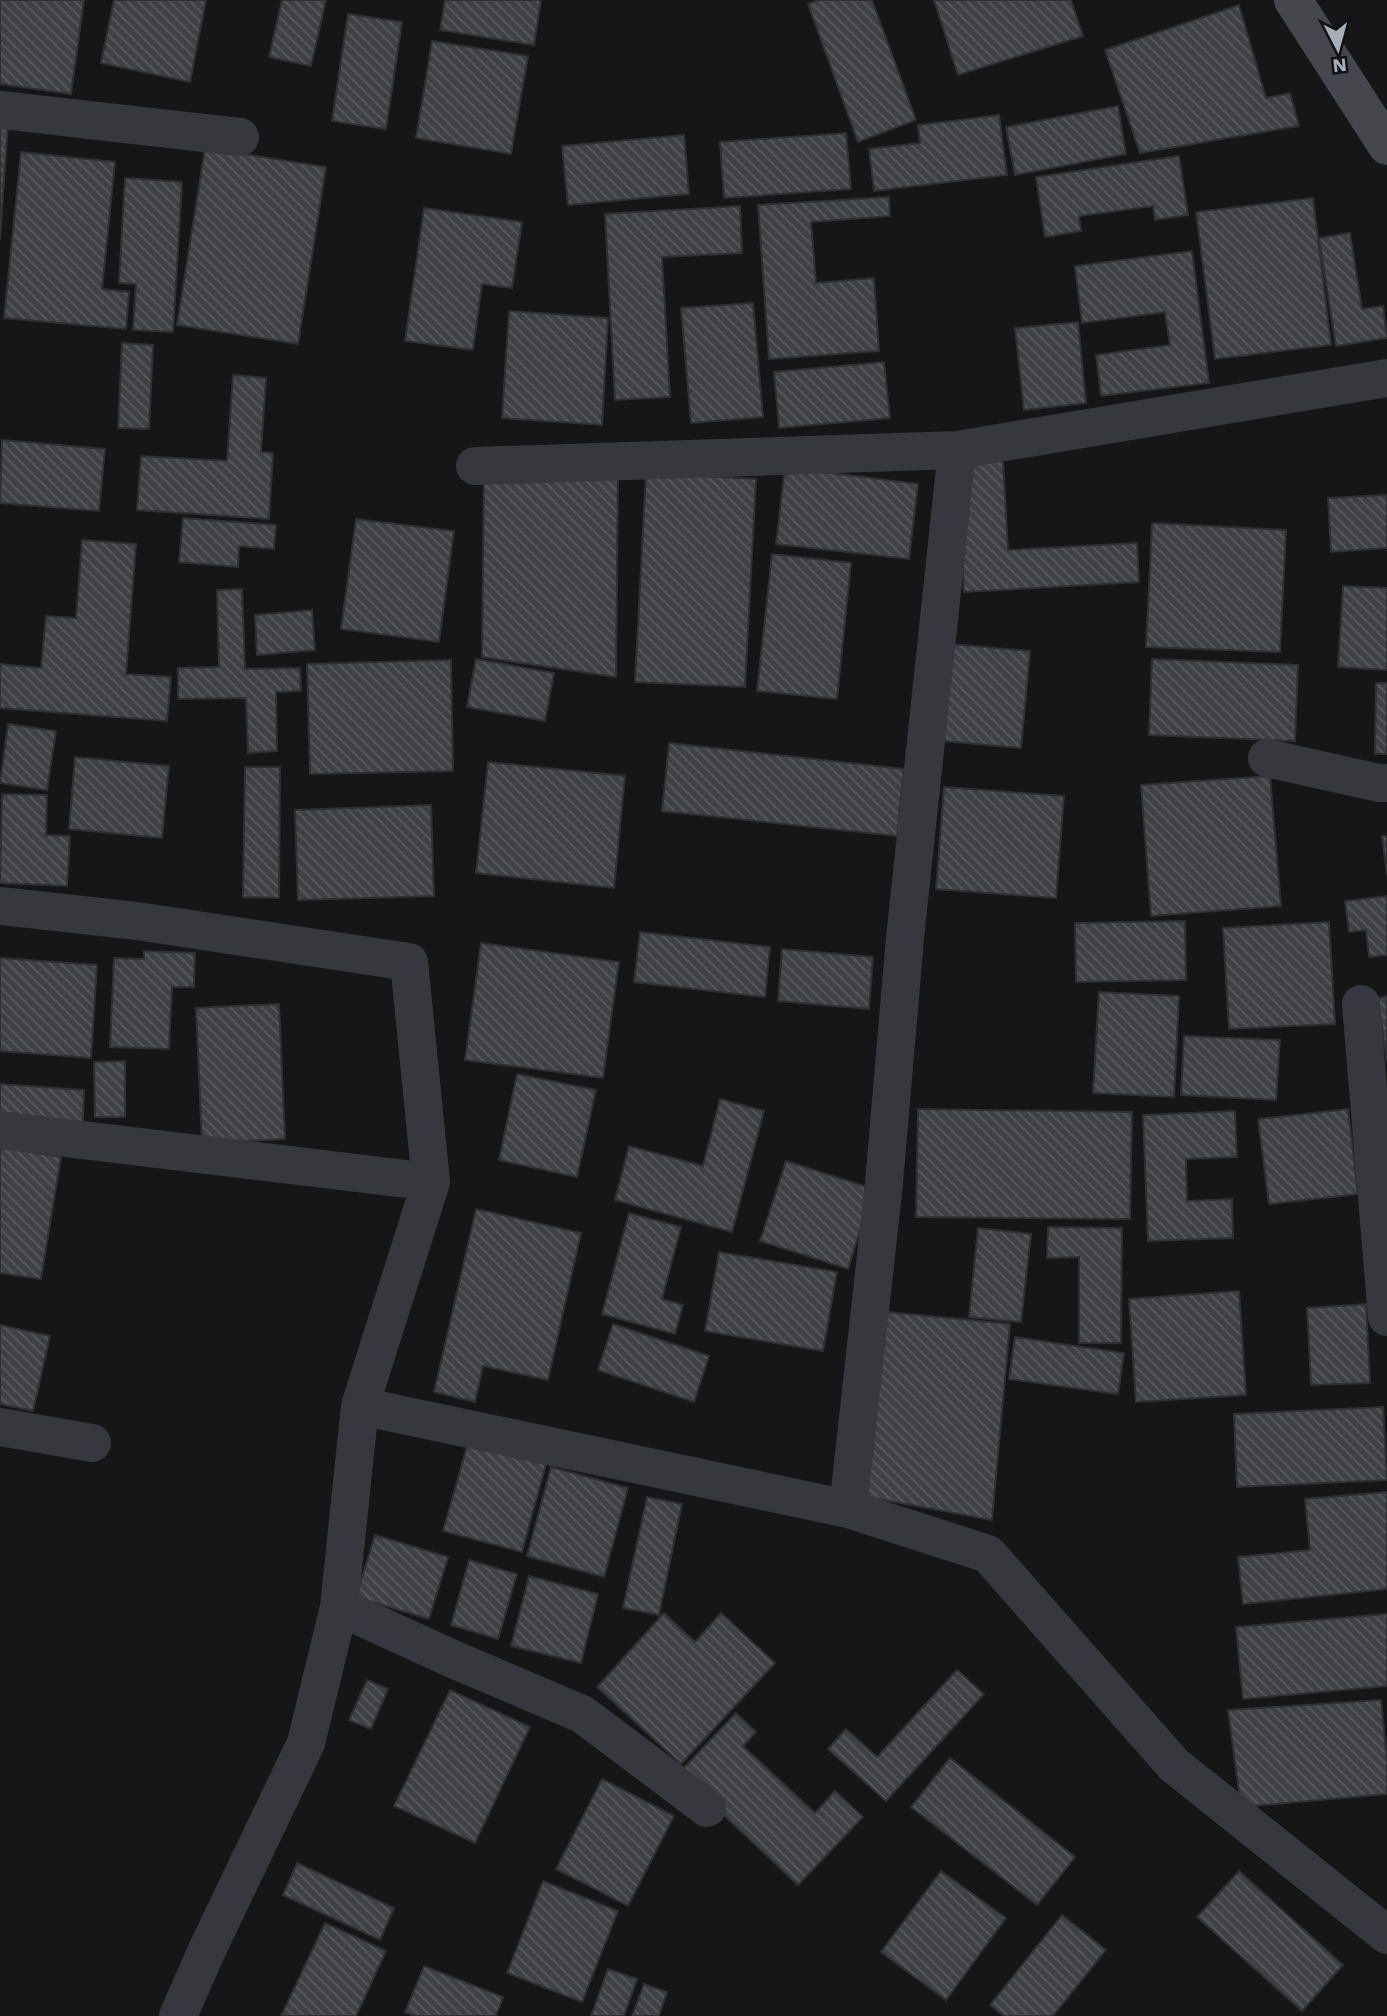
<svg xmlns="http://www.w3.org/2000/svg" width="1387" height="2016" font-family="'Work Sans',sans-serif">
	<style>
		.building { fill: url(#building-back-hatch); stroke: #303034; stroke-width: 2 }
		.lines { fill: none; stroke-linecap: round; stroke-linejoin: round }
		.street { stroke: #37383d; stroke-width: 38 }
		.secondary { stroke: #45474d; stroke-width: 38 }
	</style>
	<defs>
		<pattern id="building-back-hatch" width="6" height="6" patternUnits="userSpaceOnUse" patternTransform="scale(1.75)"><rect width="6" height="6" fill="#404145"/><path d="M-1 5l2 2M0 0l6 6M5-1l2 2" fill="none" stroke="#595a5e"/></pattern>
	</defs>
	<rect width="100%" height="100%" fill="#161618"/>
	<path class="building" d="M 0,0 L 84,0 L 71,94 L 0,84 Z
		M 114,0 L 206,0 L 190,82 L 101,63 Z
		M 282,0 L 326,0 L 311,66 L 269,57 Z
		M 445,0 L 541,0 L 534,45 L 440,30 Z
		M 819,0 L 872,0 L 916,120 L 858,142 L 808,4 Z
		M 934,0 L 1071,0 L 1083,36 L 958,75 Z
		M 1239,5 L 1266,98 L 1290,93 L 1299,126 L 1140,153 L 1105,50 Z
		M 348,14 L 402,22 L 386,129 L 332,121 Z
		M 432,41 L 528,56 L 511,154 L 416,138 Z
		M 1118,106 L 1126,154 L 1015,175 L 1006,127 Z
		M 999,115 L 1007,175 L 874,191 L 869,149 L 920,143 L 918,125 Z
		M 0,123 L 8,123 L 0,240 Z
		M 846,133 L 851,189 L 724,198 L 720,142 Z
		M 684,135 L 689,194 L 568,205 L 562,146 Z
		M 205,148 L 326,167 L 298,344 L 177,325 Z
		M 21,152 L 115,162 L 102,289 L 129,292 L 126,329 L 4,318 Z
		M 1179,156 L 1188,215 L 1155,220 L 1153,206 L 1079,216 L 1081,231 L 1045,237 L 1036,177 Z
		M 125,178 L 182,182 L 173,332 L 133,330 L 136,284 L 119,283 Z
		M 889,197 L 890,216 L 811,222 L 816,283 L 874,278 L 879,351 L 769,359 L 758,205 Z
		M 1313,198 L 1331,345 L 1215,359 L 1196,212 Z
		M 740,206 L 742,253 L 662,257 L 670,397 L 615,400 L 605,214 Z
		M 424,208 L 522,222 L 512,288 L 482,284 L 473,350 L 405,341 Z
		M 1350,233 L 1362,309 L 1383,306 L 1387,338 L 1336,346 L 1319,238 Z
		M 1192,251 L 1209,383 L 1101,396 L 1096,355 L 1170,345 L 1165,312 L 1082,323 L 1075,266 Z
		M 753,303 L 763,417 L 691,423 L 681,308 Z
		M 509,311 L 608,318 L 602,425 L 502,418 Z
		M 1078,322 L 1086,403 L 1024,410 L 1015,328 Z
		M 122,343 L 153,345 L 149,429 L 118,428 Z
		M 884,362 L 890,418 L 779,428 L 774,372 Z
		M 233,375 L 266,378 L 261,452 L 273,453 L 269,519 L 137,510 L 141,456 L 227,461 Z
		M 2,440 L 105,449 L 99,511 L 0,503 Z
		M 1003,460 L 1008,550 L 1137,543 L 1139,582 L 964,592 L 957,462 Z
		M 785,467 L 918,484 L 909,559 L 776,544 Z
		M 484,470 L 618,472 L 616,677 L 482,657 Z
		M 646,473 L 756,479 L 745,687 L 635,682 Z
		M 1387,495 L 1387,548 L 1331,552 L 1328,498 Z
		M 183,518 L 276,525 L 274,549 L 239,546 L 238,567 L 179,562 Z
		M 356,519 L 454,531 L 439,642 L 341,629 Z
		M 1152,523 L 1286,530 L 1280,652 L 1146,647 Z
		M 82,540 L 136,544 L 126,674 L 171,677 L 167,721 L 0,708 L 0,664 L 41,668 L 46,616 L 76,618 Z
		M 772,554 L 851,563 L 837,699 L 757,691 Z
		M 1343,586 L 1387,588 L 1387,670 L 1338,667 Z
		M 242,589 L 245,669 L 300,668 L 301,691 L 276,692 L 277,751 L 248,753 L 246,698 L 178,699 L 178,668 L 219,667 L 217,590 Z
		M 312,610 L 315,650 L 257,655 L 255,615 Z
		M 952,644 L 1030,651 L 1021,748 L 944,741 Z
		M 476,659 L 554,673 L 545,721 L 467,707 Z
		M 1152,659 L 1298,665 L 1295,741 L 1149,735 Z
		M 451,660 L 453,771 L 310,774 L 307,664 Z
		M 1376,683 L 1387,683 L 1387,754 L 1375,754 Z
		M 8,724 L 56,731 L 47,790 L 0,783 Z
		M 669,743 L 904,769 L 897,836 L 662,811 Z
		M 75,757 L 169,766 L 162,838 L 69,829 Z
		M 488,762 L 625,776 L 614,888 L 476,873 Z
		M 245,767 L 280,767 L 279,898 L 243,897 Z
		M 1270,776 L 1281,906 L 1151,916 L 1141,785 Z
		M 944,787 L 1064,796 L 1056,898 L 936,889 Z
		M 2,794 L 47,795 L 46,835 L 70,836 L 67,886 L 0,883 Z
		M 431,805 L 434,896 L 298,900 L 295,810 Z
		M 1382,836 L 1387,836 L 1387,875 Z
		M 1387,896 L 1387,955 L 1369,957 L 1366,930 L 1349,932 L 1345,901 Z
		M 1185,921 L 1186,980 L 1076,982 L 1075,923 Z
		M 1329,922 L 1335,1024 L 1229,1029 L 1223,928 Z
		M 640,932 L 770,947 L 765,997 L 634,982 Z
		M 481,943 L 619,962 L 603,1078 L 465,1060 Z
		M 782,949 L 873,957 L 869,1009 L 778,1001 Z
		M 144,951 L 195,953 L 194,987 L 172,987 L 169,1049 L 110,1047 L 114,958 L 144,959 Z
		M 0,958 L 97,965 L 91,1058 L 0,1051 Z
		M 1099,992 L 1179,996 L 1174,1097 L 1093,1093 Z
		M 1387,996 L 1387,1063 L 1378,998 Z
		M 279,1004 L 285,1139 L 202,1143 L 196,1008 Z
		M 1184,1036 L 1280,1040 L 1276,1100 L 1181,1095 Z
		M 125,1061 L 125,1117 L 95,1117 L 94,1062 Z
		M 517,1074 L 596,1090 L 577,1177 L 499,1160 Z
		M 0,1084 L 84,1090 L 83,1122 L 0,1116 Z
		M 720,1099 L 764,1111 L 732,1232 L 615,1200 L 629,1146 L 703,1166 Z
		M 918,1109 L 1132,1112 L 1130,1219 L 916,1217 Z
		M 1348,1109 L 1358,1194 L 1269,1204 L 1258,1119 Z
		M 1235,1111 L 1237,1157 L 1186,1159 L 1187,1201 L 1232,1199 L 1233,1238 L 1148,1241 L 1143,1115 Z
		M 0,1147 L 61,1157 L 41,1279 L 0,1273 Z
		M 786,1161 L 873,1189 L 848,1269 L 760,1241 Z
		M 476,1209 L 581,1233 L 548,1380 L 483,1366 L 475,1402 L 434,1392 Z
		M 629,1213 L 681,1227 L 662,1299 L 683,1305 L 675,1334 L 602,1314 Z
		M 1048,1227 L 1122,1228 L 1121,1343 L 1079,1343 L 1079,1257 L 1047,1258 Z
		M 978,1228 L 1031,1234 L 1021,1322 L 969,1317 Z
		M 719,1252 L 837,1272 L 823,1351 L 705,1331 Z
		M 1239,1291 L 1246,1395 L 1136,1402 L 1129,1299 Z
		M 1366,1304 L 1370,1383 L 1311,1385 L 1307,1308 Z
		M 877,1311 L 1010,1324 L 992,1520 L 857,1495 Z
		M 613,1324 L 709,1356 L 694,1402 L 598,1370 Z
		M 0,1325 L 50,1336 L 33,1411 L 0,1404 Z
		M 1015,1337 L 1124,1353 L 1118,1394 L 1009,1379 Z
		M 1383,1407 L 1387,1480 L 1237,1487 L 1234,1414 Z
		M 468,1443 L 546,1464 L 522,1552 L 443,1531 Z
		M 551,1467 L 628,1488 L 604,1577 L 527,1556 Z
		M 1387,1492 L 1387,1589 L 1243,1604 L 1238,1557 L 1310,1550 L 1305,1499 Z
		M 647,1497 L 682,1504 L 659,1615 L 623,1608 Z
		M 375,1535 L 448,1557 L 429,1619 L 356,1597 Z
		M 469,1560 L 517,1574 L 498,1639 L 451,1625 Z
		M 529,1576 L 598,1594 L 581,1663 L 511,1646 Z
		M 664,1613 L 695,1642 L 721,1613 L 775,1663 L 681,1764 L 597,1687 Z
		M 1387,1614 L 1387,1686 L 1243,1699 L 1236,1627 Z
		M 957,1670 L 984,1694 L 886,1801 L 828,1749 L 846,1729 L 877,1757 Z
		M 367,1680 L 388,1689 L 371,1729 L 349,1720 Z
		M 450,1690 L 530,1727 L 475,1843 L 394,1806 Z
		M 1381,1700 L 1387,1760 L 1387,1794 L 1241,1807 L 1228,1710 Z
		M 736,1713 L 756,1732 L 743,1746 L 815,1813 L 835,1791 L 863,1817 L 798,1885 L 679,1773 Z
		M 950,1758 L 1075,1857 L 1037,1905 L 911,1807 Z
		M 602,1779 L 674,1816 L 628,1906 L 556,1869 Z
		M 297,1863 L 394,1908 L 380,1940 L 283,1895 Z
		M 941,1871 L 1006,1918 L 946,2000 L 881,1952 Z
		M 1239,1871 L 1343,1965 L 1302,2011 L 1197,1917 Z
		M 543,1881 L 618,1911 L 582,2002 L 507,1973 Z
		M 1062,1915 L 1106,1950 L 1053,2016 L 1004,2016 L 990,2005 Z
		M 325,1923 L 386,1951 L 356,2016 L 281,2016 Z
		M 424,1966 L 503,1997 L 496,2016 L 414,2016 L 405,2012 Z
		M 608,1969 L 637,1979 L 624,2016 L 591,2016 Z
		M 644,1984 L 667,1992 L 659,2016 L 632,2016 Z"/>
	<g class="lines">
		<path class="street" d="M 0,110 L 240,137
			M 475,466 L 957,450 L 1387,378
			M 1267,758 L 1379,783 L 1387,783
			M 0,906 L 137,921 L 409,962 L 431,1182 L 360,1406 L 848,1509 L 988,1554 L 1174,1765 L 1387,1935
			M 1361,1004 L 1387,1317
			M 0,1130 L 431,1182
			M 0,1427 L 92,1443
			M 848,1509 L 884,1183 L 905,938 L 957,450
			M 339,1607 L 455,1660 L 582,1714 L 707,1808
			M 178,2016 L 206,1952 L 306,1743 L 339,1607 L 360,1406"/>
		<path class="secondary" d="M 1293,0 L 1387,146"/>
	</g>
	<g transform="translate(1338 49) rotate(174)" stroke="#111113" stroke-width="5" paint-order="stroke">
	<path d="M0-5L12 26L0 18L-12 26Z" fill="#a8adb8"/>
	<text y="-10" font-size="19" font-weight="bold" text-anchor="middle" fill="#a8adb8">N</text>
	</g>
</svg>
